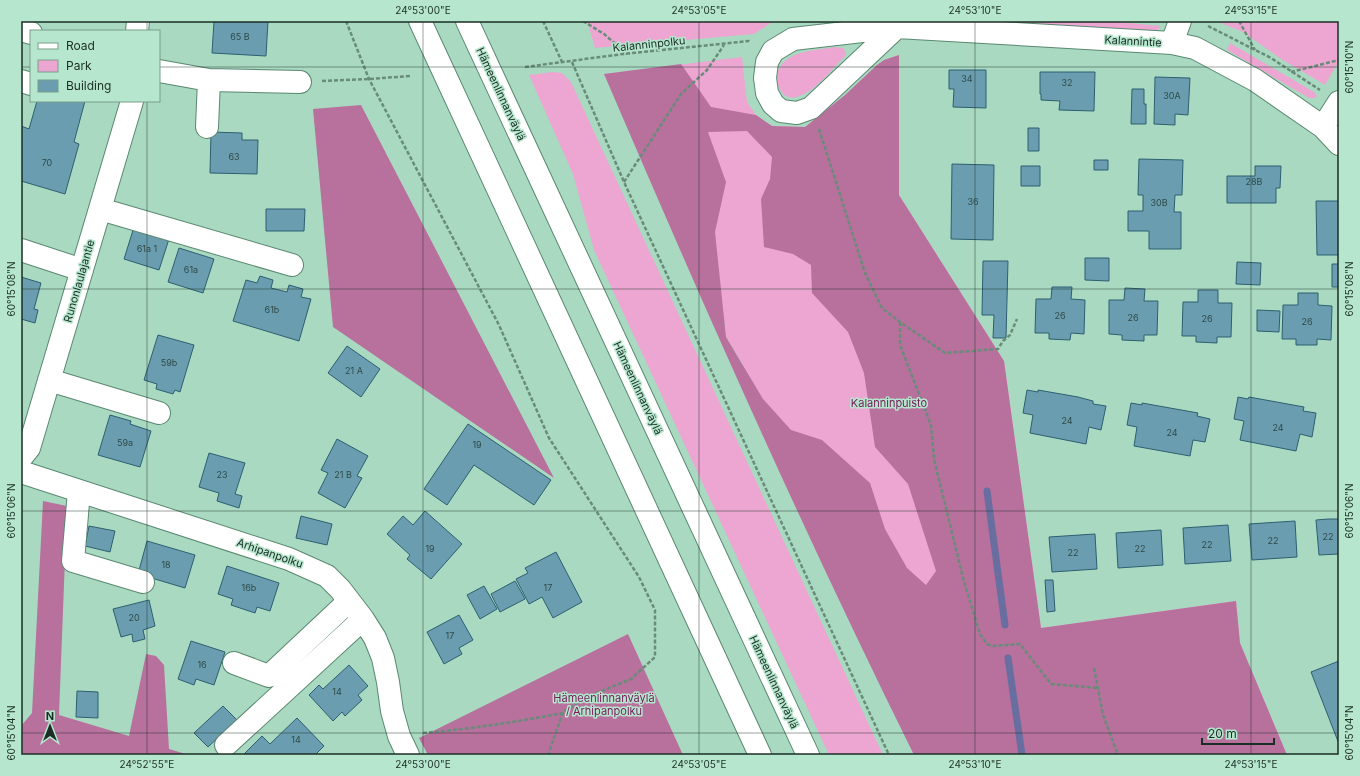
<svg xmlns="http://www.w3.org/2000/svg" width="1360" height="776" font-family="Inter,sans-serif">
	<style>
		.green { fill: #eca6d1 }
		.forest { fill: #b8709d; fill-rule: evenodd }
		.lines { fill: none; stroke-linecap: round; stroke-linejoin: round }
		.stream { stroke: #686e9f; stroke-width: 7 }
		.building { fill: #6a9daf; stroke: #2d5f70 }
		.minor-casing { stroke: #5a8871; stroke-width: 24 }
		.highway-casing { stroke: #5a8871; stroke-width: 24 }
		.path { stroke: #698c7a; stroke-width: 2.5; stroke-dasharray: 4 2; stroke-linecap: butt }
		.minor { stroke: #fff; stroke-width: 22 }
		.highway { stroke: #fff; stroke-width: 22 }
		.ticks { fill: none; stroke: #1b2e25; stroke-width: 1; stroke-opacity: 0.45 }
		.labels { text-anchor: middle; stroke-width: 3; stroke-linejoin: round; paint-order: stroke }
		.number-label { font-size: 9px; fill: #2f4a48 }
		.street-label { font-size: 11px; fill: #1b2e25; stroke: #b6e7ce }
		.park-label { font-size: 11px; fill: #731c59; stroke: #b6e7ce }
		.neatline { fill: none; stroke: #1b2e25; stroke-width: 1.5 }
		.ticks-label { font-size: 10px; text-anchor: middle; fill: #1b2e25 }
	</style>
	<rect width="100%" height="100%" fill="#a9dac1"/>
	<path class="green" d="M 587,21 L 774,21 L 754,34 L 595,48 Z
		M 948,21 L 1107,21 L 1161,26 L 1156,32 Z
		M 1216,21 L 1339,21 L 1339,61 L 1325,85 L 1281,59 L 1243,32 Z
		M 1230,43 L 1314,92 L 1317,96 L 1316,98 L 1309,98 L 1297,91 L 1227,50 Z
		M 835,47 L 843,48 L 846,52 L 846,55 C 833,68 815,92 797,97 C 778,103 770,72 785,61 C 798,50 818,50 835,47 Z
		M 899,55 L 899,195 L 1004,361 L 1041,628 L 1236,601 L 1240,643 L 1287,755 L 916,755 L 742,363 L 726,337 L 725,324 L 604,74 L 742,57 L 747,102 L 756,115 L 772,126 L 805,127 L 845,95 L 877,65 L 884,60 Z
		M 553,72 L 562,73 L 571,82 L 883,755 L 829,755 L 594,250 L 573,174 L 529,75 Z"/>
	<path class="forest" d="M 899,55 L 899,195 L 1004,361 L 1041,628 L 1236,601 L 1240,643 L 1287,755 L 914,755 C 803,531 702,303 604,74 L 681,64 L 711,107 L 756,115 L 772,126 L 805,127 L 845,95 L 877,65 L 884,60 ZM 747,131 L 772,157 L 770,179 L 761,199 L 764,247 L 793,254 L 811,265 L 812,293 L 848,332 L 864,373 L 875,447 L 908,484 L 936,571 L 926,585 L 907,568 L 885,529 L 870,483 L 822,440 L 791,430 L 763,399 L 726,337 L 715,232 L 726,182 L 708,132 Z
		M 361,105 L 554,478 L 333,327 L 313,109 Z
		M 43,501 L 67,506 L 59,715 L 129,736 L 146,654 L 156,656 L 164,665 L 169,749 L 189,755 L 21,755 L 21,726 L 32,713 Z
		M 628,634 L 683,755 L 428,755 L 419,738 Z"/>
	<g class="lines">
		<path class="stream" d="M 987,491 L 1005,625
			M 1008,658 L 1022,755"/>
	</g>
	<path class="building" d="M 214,21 L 268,21 L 266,56 L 212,53 Z
		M 949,70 L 986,70 L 986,108 L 953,107 L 954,89 L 949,89 Z
		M 1040,72 L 1095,72 L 1094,111 L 1059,110 L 1060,101 L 1041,100 L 1041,94 L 1040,94 Z
		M 1155,77 L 1190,78 L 1188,115 L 1175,114 L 1175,125 L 1154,124 Z
		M 1132,89 L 1144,89 L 1144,104 L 1146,104 L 1146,124 L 1131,124 Z
		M 37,101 L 85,101 L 74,142 L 79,144 L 65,194 L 21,181 L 21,126 L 29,129 Z
		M 1028,128 L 1039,128 L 1039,151 L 1028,151 Z
		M 211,132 L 242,133 L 242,140 L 258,140 L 257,174 L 210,173 Z
		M 1139,159 L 1183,160 L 1182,195 L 1175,195 L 1174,212 L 1181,212 L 1181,249 L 1149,249 L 1149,231 L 1128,231 L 1128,211 L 1143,211 L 1143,195 L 1138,195 Z
		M 1094,160 L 1108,160 L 1108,170 L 1094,170 Z
		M 952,164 L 994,165 L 993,240 L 951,239 Z
		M 1021,166 L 1040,166 L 1040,186 L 1021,186 Z
		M 1255,166 L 1281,166 L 1280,188 L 1276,188 L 1276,203 L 1227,203 L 1227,176 L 1255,176 Z
		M 1316,201 L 1339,201 L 1339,255 L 1317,255 Z
		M 266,209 L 305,209 L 304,231 L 266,231 Z
		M 134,227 L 169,239 L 159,270 L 124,259 Z
		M 179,248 L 214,259 L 203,293 L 168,282 Z
		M 1085,258 L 1109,258 L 1109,281 L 1085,280 Z
		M 983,261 L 1008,261 L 1006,338 L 993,338 L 994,315 L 982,315 Z
		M 1237,262 L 1261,263 L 1260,285 L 1236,284 Z
		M 1332,264 L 1339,264 L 1339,287 L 1332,287 Z
		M 260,276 L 273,280 L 271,288 L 287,292 L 289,285 L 303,289 L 301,297 L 311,299 L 299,341 L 233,321 L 246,280 L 257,283 Z
		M 21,277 L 41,283 L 34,309 L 38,310 L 35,323 L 21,319 Z
		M 1052,287 L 1072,287 L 1071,299 L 1085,300 L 1084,334 L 1071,333 L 1070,340 L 1049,339 L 1049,333 L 1035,333 L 1036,299 L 1051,299 Z
		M 1125,288 L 1145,289 L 1144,301 L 1158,301 L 1157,335 L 1144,335 L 1144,341 L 1122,340 L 1122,335 L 1109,334 L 1109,300 L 1124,300 Z
		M 1198,290 L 1218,290 L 1218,303 L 1232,303 L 1231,337 L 1217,337 L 1217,343 L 1196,342 L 1196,336 L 1182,336 L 1183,302 L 1198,302 Z
		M 1298,293 L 1318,293 L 1318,305 L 1332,306 L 1331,340 L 1317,339 L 1317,345 L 1296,345 L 1296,339 L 1282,339 L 1283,305 L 1298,305 Z
		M 1257,310 L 1280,311 L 1279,332 L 1257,331 Z
		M 158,335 L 194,345 L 180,392 L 175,390 L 173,394 L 156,389 L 157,384 L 144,380 Z
		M 347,346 L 380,369 L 361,397 L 328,373 Z
		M 1027,390 L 1038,392 L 1038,390 L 1078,397 L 1093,401 L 1093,404 L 1106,406 L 1101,430 L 1089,427 L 1086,444 L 1030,433 L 1033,415 L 1023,413 Z
		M 1238,397 L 1248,399 L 1249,397 L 1304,407 L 1303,411 L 1316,413 L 1312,437 L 1300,434 L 1296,451 L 1240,440 L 1244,421 L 1234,419 Z
		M 1131,403 L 1142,405 L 1142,403 L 1198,413 L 1197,416 L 1210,419 L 1205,442 L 1193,440 L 1190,456 L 1134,446 L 1137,427 L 1127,425 Z
		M 110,415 L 131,421 L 130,424 L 151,431 L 140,467 L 98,455 Z
		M 468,424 L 551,480 L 534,505 L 474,465 L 447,505 L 424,489 Z
		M 337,439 L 368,456 L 357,476 L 362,478 L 345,508 L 318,493 L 328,473 L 321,470 Z
		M 209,453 L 245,463 L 235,494 L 242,496 L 239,508 L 217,501 L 219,493 L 199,487 Z
		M 425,511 L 462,544 L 431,579 L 407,559 L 410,555 L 387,534 L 403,516 L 413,525 Z
		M 301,516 L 332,524 L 327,545 L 296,538 Z
		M 1328,519 L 1339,519 L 1339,554 L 1319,555 L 1316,520 Z
		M 1295,521 L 1297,557 L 1252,560 L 1249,524 Z
		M 1228,525 L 1231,561 L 1185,564 L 1183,528 Z
		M 89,526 L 115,531 L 110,552 L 85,546 Z
		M 1161,530 L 1163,565 L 1118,568 L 1116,533 Z
		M 1095,534 L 1097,569 L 1052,572 L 1049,537 Z
		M 147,541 L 195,555 L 185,588 L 138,574 Z
		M 556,552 L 582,602 L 553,618 L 542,597 L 529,604 L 516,579 L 528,573 L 525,568 Z
		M 227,566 L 279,583 L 270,611 L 257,607 L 255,613 L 231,605 L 233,599 L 218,594 Z
		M 1045,580 L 1053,580 L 1055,611 L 1047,612 Z
		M 515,581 L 525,599 L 500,612 L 491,594 Z
		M 484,586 L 497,609 L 480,619 L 467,595 Z
		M 149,600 L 155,626 L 143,630 L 145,639 L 133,642 L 132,634 L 121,637 L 113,609 Z
		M 459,615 L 473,640 L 459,648 L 462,654 L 444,664 L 427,632 Z
		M 191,641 L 225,652 L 214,685 L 196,679 L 194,685 L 178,679 Z
		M 1339,661 L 1339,744 L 1311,672 Z
		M 349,665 L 368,686 L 358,695 L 362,700 L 345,716 L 342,712 L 333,721 L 309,695 L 319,685 L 323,689 Z
		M 77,691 L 98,692 L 98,718 L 76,717 Z
		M 223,706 L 237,720 L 208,747 L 194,733 Z
		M 297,718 L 324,746 L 315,755 L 243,755 L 262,736 L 270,744 Z"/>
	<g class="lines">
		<defs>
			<path id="minor" d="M 897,27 L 811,108 L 797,113 L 781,111 L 773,104 L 767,93 L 765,78 L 767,62 L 773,51 L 793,39 L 897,27 L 1172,43 L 1195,48 L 1255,80 L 1323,127 L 1339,144
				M 21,30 L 31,33
				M 137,31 L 138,21
				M 1172,43 L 1180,21
				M 159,71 L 209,80 L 300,82
				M 21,81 L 31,84
				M 207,127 L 209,80
				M 1323,127 L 1339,102
				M 100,209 L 292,265
				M 21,250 L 82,270
				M 49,380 L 159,413
				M 21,458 L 29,448 L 132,101
				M 21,472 L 289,559 L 327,576 L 340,589 L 363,619 L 375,638 L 383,658 L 388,682 L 392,711 L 399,736 L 408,755
				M 79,491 L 73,561 L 143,582
				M 234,663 L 269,676 L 349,601
				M 226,745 L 363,619"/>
			<path id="highway" d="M 420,21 L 760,755
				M 467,21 L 808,755"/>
		</defs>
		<use href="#minor" class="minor-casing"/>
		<use href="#highway" class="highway-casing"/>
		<path class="path" d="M 346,21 L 369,79 L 499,325 L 549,438 L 639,577 L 655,610 L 655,657 L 631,679 L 587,697 L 563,712 L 548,755
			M 543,21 L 562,62
			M 583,21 L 604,34 L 627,54
			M 1239,21 L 1255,50
			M 1208,26 L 1271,58 L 1320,90
			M 572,62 L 624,182 L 889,755
			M 525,67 L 623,54 L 749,41 L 751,42
			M 1291,72 L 1339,60
			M 322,81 L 369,79 L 410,76
			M 819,129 L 865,273 L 882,308 L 900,322 L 945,353 L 998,349 L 1003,341 L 1010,335 L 1017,319
			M 624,182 L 681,94 L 707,70 L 724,45
			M 900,322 L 900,345 L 931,425 L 934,459 L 964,582 L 980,634 L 987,644 L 993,646 L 1020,644 L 1051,684 L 1098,688
			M 1094,668 L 1103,715 L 1118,755
			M 423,733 C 470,729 516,722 563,713"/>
		<use href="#minor" class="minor"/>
		<use href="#highway" class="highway"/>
	</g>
	<path class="ticks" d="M 147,21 L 147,31M 423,21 L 423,755M 699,21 L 699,755M 975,21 L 975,755M 1251,21 L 1251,755M 21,67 L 31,67M 159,67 L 1339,67M 147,101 L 147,755M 21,289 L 1339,289M 21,511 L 1339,511M 21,733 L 1339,733"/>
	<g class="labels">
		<g class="number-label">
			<text x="240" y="40">65 B</text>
			<text x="967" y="82">34</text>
			<text x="1067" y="86">32</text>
			<text x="1172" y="99">30A</text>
			<text x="234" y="160">63</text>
			<text x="47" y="166">70</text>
			<text x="1254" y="185">28B</text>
			<text x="973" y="205">36</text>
			<text x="1159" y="206">30B</text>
			<text x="147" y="252">61a 1</text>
			<text x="191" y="273">61a</text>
			<text x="272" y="313">61b</text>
			<text x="1060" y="319">26</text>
			<text x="1133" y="321">26</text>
			<text x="1207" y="322">26</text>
			<text x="1307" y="325">26</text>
			<text x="169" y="366">59b</text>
			<text x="354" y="374">21 A</text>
			<text x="1067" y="424">24</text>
			<text x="1278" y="431">24</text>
			<text x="1172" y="436">24</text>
			<text x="125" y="446">59a</text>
			<text x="477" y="448">19</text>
			<text x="222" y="478">23</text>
			<text x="343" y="478">21 B</text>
			<text x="1328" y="540">22</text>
			<text x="1273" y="544">22</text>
			<text x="1207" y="548">22</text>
			<text x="430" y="552">19</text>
			<text x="1140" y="552">22</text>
			<text x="1073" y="556">22</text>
			<text x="166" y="568">18</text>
			<text x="249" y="591">16b</text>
			<text x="548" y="591">17</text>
			<text x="134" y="621">20</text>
			<text x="450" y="639">17</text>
			<text x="202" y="668">16</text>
			<text x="337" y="695">14</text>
			<text x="296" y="743">14</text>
		</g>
		<g class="street-label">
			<text transform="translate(1133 41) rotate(3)" y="4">Kalannintie</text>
			<text transform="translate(649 44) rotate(-6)" y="4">Kalanninpolku</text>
			<text transform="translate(501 94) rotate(65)" y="4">Hämeenlinnanväylä</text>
			<text transform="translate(79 281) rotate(-74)" y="4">Runonlaulajantie</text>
			<text transform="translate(638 388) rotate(65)" y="4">Hämeenlinnanväylä</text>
			<text transform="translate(270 553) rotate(19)" y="4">Arhipanpolku</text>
			<text transform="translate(774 682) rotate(65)" y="4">Hämeenlinnanväylä</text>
		</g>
		<g class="park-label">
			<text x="889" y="407">Kalanninpuisto</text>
			<text x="604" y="702">Hämeenlinnanväylä<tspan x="604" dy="13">/ Arhipanpolku</tspan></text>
		</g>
	</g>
	<rect width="1360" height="776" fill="none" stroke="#b6e7ce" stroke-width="44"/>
	<rect x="30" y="30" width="130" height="72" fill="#b6e7ce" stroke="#789d8a"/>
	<rect x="38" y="43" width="20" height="6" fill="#ffffff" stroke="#789d8a"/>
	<text x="66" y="50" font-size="12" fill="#1b2e25">Road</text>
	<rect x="38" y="60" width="20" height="12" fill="#eca6d1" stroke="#789d8a"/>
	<text x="66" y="70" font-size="12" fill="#1b2e25">Park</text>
	<rect x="38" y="80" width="20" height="12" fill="#6a9daf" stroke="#789d8a"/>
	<text x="66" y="90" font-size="12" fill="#1b2e25">Building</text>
	<g transform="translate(50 726)" stroke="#b6e7ce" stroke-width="3" paint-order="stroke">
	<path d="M0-3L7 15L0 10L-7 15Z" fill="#1b2e25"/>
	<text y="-6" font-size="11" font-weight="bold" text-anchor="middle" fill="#1b2e25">N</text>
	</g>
	<path d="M1202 738v6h72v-6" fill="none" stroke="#1b2e25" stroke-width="2"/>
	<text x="1208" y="738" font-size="12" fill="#1b2e25" stroke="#b6e7ce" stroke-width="3" paint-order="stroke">20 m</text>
	<rect x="22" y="22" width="1316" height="732" class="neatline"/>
	<g class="ticks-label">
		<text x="423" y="14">24°53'00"E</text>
		<text x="699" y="14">24°53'05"E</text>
		<text x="975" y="14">24°53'10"E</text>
		<text x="1251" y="14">24°53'15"E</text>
		<text transform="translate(1349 67) rotate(-90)" y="4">60°15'10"N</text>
		<text transform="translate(11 289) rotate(-90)" y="4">60°15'08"N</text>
		<text transform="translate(1349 289) rotate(-90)" y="4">60°15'08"N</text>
		<text transform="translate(11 511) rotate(-90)" y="4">60°15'06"N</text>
		<text transform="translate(1349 511) rotate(-90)" y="4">60°15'06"N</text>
		<text transform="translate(11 733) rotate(-90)" y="4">60°15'04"N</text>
		<text transform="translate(1349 733) rotate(-90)" y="4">60°15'04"N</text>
		<text x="147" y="768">24°52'55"E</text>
		<text x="423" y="768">24°53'00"E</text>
		<text x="699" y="768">24°53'05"E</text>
		<text x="975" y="768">24°53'10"E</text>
		<text x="1251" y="768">24°53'15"E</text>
	</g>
</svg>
